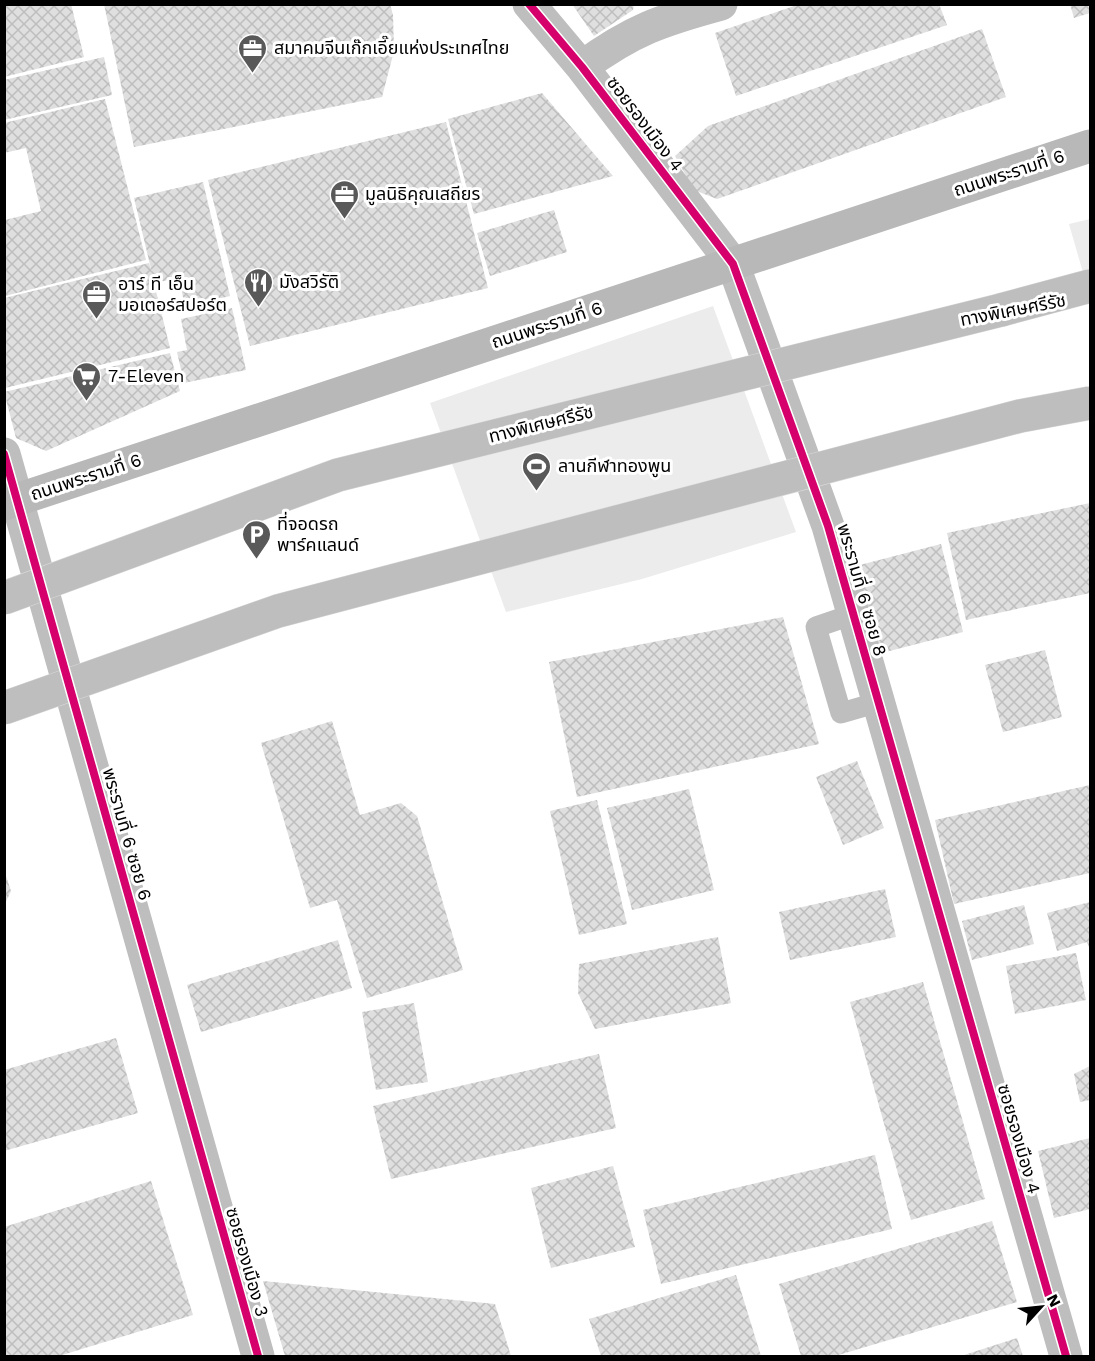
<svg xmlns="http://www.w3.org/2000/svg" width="1095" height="1361" font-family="'Work Sans','Noto Sans Thai',sans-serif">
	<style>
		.green { fill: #ececec }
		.building { fill: url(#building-cross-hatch) }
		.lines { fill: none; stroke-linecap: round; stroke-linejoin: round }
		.motorway-casing { stroke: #dbdbdb; stroke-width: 34 }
		.service { stroke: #bebebe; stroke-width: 21 }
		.minor { stroke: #bebebe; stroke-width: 33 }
		.secondary { stroke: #b8b8b8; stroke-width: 33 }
		.motorway { stroke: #bebebe; stroke-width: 33 }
		.motorway-bridge-casing { stroke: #dbdbdb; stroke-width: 34; stroke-linecap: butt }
		.motorway-bridge { stroke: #bebebe; stroke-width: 33 }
		.cycleway-casing { stroke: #fff; stroke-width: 11 }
		.cycleway { stroke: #d6006c; stroke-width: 8 }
		.labels { text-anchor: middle; stroke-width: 6; stroke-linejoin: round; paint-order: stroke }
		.poi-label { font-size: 18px; fill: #000; stroke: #fff; text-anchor: start }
		.street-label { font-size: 18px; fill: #000; stroke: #fff }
	</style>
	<defs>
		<pattern id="building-cross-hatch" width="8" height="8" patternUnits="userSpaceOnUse" patternTransform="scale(1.5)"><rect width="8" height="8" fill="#dfdfdf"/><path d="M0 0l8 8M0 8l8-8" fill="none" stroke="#bebebe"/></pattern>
	</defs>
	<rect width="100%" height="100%" fill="#fff"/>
	<path class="green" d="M 1090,219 L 1090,297 L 1069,224 Z
		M 713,306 L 796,532 L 642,579 L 506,612 L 430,403 Z"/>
	<path class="building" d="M 10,4 L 71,4 L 84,57 L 4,77 L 4,6 Z
		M 104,4 L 390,4 L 393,15 L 394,51 L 382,97 L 134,147 Z
		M 572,4 L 634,4 L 633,10 L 594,36 Z
		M 800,4 L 939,4 L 947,25 L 736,96 L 715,33 Z
		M 1070,4 L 1090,4 L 1090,13 L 1074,18 Z
		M 982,29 L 1006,97 L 717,199 L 694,190 L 675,156 L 708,126 Z
		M 104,57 L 112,95 L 4,120 L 4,80 Z
		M 542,93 L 613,176 L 474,214 L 448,119 Z
		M 105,99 L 146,260 L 5,296 L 5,220 L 41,211 L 26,148 L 4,153 L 4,123 Z
		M 446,122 L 488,288 L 250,346 L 208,180 Z
		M 203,182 L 230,296 L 185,307 L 179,278 L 154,283 L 170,348 L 5,388 L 4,298 L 149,263 L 152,273 L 134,198 Z
		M 554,210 L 567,252 L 490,276 L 477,233 Z
		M 232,308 L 246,370 L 184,383 L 177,352 L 187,350 L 181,319 Z
		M 170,353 L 180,391 L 46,451 L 16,438 L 4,392 Z
		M 1090,503 L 1090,593 L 966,620 L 947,533 Z
		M 941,544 L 963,632 L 878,654 L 856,566 Z
		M 783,617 L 819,744 L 577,797 L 549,662 Z
		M 1045,650 L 1062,717 L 1003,732 L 985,665 Z
		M 332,721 L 360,815 L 401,803 L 417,816 L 463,970 L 367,998 L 337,900 L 310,908 L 261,743 Z
		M 857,761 L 884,828 L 843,845 L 816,777 Z
		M 1090,785 L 1090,873 L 954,904 L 935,820 Z
		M 689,789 L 714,890 L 632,910 L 607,808 Z
		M 597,800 L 627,924 L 579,935 L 550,811 Z
		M 4,870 L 11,891 L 4,906 Z
		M 885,889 L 896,937 L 790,960 L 779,912 Z
		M 1090,902 L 1090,950 L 1087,942 L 1057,951 L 1047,913 Z
		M 1024,905 L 1034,944 L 972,960 L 962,921 Z
		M 718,937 L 731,1003 L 595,1029 L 578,993 L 579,964 Z
		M 338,940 L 352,988 L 201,1032 L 187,985 Z
		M 1076,953 L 1086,1000 L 1015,1014 L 1006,966 Z
		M 923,982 L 985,1199 L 911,1220 L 850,1002 Z
		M 414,1003 L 428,1082 L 376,1090 L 362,1012 Z
		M 116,1038 L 138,1113 L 4,1151 L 4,1070 Z
		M 599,1054 L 616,1128 L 391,1179 L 373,1106 Z
		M 1090,1066 L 1090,1100 L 1080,1102 L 1074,1074 Z
		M 1090,1138 L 1090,1209 L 1054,1218 L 1038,1151 Z
		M 875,1155 L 892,1229 L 661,1284 L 643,1210 Z
		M 613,1166 L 635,1247 L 551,1268 L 531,1188 Z
		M 151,1181 L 193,1315 L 59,1356 L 4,1356 L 4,1227 Z
		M 992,1221 L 1017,1302 L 835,1356 L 801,1356 L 779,1284 Z
		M 736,1275 L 761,1356 L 601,1356 L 589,1319 Z
		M 263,1281 L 495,1304 L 511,1356 L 285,1356 Z
		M 1017,1338 L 1023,1356 L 961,1356 Z"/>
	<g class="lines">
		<defs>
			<path id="motorway" d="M 1001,310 L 1090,286"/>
		</defs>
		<use href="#motorway" class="motorway-casing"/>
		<path class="service" d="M 854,614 L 816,627 L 841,713 L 879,702"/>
		<path class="minor" d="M 529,4 L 582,67 L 733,264 L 828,526 L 1066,1356
			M 582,67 C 632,30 662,20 721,4
			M 4,454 L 258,1356"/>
		<path class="secondary" d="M 4,504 L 1090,146"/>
		<use href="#motorway" class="motorway"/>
		<defs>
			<path id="motorway-bridge" d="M 4,598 L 338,475 L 1001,310
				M 4,708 L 278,611 L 1020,416 L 1090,403"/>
		</defs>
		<use href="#motorway-bridge" class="motorway-bridge-casing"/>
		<use href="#motorway-bridge" class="motorway-bridge"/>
		<defs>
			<path id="cycleway" d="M 529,4 L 582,67 L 733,264 L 828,526 L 1066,1356
				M 4,454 L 258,1356"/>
		</defs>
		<use href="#cycleway" class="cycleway-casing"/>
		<use href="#cycleway" class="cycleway"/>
	</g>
	<defs>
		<symbol id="office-pin" viewBox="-11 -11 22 30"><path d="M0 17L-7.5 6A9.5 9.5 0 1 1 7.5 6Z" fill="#595959" stroke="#fff"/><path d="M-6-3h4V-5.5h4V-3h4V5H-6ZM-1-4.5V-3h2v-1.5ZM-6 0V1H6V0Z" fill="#fff"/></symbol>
		<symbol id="restaurant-pin" viewBox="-11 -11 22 30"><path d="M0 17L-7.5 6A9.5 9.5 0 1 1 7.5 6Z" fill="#595959" stroke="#fff"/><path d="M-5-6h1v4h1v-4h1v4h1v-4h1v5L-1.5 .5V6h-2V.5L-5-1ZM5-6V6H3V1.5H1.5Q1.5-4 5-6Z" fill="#fff"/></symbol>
		<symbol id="supermarket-pin" viewBox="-11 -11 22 30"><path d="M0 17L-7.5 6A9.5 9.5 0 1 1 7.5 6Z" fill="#595959" stroke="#fff"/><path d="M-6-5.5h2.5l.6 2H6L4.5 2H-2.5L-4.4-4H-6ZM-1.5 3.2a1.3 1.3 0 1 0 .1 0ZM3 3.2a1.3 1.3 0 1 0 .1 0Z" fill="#fff"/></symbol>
		<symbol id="stadium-pin" viewBox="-11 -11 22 30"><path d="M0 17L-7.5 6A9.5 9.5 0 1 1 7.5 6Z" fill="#595959" stroke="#fff"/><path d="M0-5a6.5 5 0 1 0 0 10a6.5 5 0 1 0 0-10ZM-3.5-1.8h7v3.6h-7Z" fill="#fff"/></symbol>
		<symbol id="parking-pin" viewBox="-11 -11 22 30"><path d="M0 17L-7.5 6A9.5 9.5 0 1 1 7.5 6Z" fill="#595959" stroke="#fff"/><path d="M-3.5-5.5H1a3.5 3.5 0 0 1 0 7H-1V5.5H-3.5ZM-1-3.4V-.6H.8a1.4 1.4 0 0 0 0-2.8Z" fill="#fff"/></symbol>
	</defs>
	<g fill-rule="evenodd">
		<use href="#office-pin" x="236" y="32" width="33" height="45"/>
		<use href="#office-pin" x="328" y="178" width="33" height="45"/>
		<use href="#restaurant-pin" x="242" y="266" width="33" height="45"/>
		<use href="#office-pin" x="80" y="278" width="33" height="45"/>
		<use href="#supermarket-pin" x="70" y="360" width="33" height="45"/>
		<use href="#stadium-pin" x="520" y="450" width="33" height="45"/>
		<use href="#parking-pin" x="240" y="518" width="33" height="45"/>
	</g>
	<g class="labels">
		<g class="poi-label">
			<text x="274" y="54">สมาคมจีนเก๊กเอี๊ยแห่งประเทศไทย</text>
			<text x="365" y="200">มูลนิธิคุณเสถียร</text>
			<text x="279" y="288">มังสวิรัติ</text>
			<text x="118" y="290">อาร์ ที เอ็น<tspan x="118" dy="21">มอเตอร์สปอร์ต</tspan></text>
			<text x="108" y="382">7-Eleven</text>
			<text x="558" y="472">ลานกีฬาทองพูน</text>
			<text x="277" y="530">ที่จอดรถ<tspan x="277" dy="21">พาร์คแลนด์</tspan></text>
		</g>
		<g class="street-label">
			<text transform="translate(645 124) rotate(53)" y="6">ซอยรองเมือง 4</text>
			<text transform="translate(1009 173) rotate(-18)" y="6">ถนนพระรามที่ 6</text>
			<text transform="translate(1013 310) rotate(-11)" y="6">ทางพิเศษศรีรัช</text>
			<text transform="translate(547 325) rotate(-18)" y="6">ถนนพระรามที่ 6</text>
			<text transform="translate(541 424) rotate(-14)" y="6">ทางพิเศษศรีรัช</text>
			<text transform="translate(86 477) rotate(-18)" y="6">ถนนพระรามที่ 6</text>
			<text transform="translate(862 590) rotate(74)" y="6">พระรามที่ 6 ซอย 8</text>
			<text transform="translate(127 834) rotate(74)" y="6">พระรามที่ 6 ซอย 6</text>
			<text transform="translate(1019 1139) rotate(74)" y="6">ซอยรองเมือง 4</text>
			<text transform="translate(247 1262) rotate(74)" y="6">ซอยรองเมือง 3</text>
		</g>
	</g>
	<rect width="1095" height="1361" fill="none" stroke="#000000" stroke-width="12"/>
	<g transform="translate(1041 1307) rotate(63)" stroke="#ffffff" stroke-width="4.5" paint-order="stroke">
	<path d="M0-4.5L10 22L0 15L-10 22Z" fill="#000000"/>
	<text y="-9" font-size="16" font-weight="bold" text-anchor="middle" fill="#000000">N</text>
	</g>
</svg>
